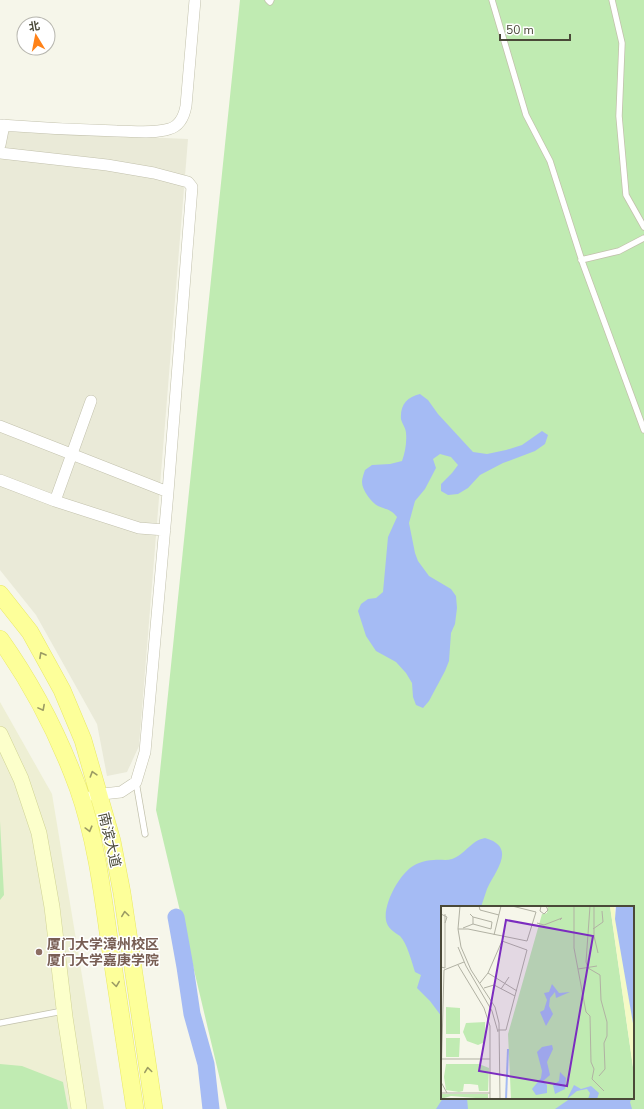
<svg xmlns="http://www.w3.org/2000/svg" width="644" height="1109" font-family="'Nunito Sans','Noto Sans SC',sans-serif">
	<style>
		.residential { fill: #eaead8 }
		.education { fill: #eeefd4 }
		.green { fill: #c0ebb2; fill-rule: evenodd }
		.water { fill: #a5bbf4 }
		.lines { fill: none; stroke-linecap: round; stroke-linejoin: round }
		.river { stroke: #a5bbf4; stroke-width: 17 }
		.lane-casing { stroke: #c2c1ac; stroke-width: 7 }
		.street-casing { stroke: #c2c1ac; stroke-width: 12 }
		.secondary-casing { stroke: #d1d496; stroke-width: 16 }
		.primary-casing { stroke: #e9e964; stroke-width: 18 }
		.lane { stroke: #fff; stroke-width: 5.5 }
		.street { stroke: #fff; stroke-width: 11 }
		.secondary { stroke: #fcffcb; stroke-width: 15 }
		.primary { stroke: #fdff9a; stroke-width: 17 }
		.oneway { stroke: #9b9b64 }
		.education-dot { fill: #8d6e63; stroke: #fff; stroke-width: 1.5 }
		.labels { text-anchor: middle; stroke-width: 3; stroke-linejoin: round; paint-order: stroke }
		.street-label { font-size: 14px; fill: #4a4938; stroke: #fff }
		.education-label { font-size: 14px; font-weight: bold; fill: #785e54; stroke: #fff; text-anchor: start }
		.inset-river { fill: none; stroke: #a5bbf4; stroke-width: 2 }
		.inset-road { fill: none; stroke: #b1b1a3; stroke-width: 1 }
		.view { fill: #7b2cbf; fill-opacity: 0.15; stroke: #7b2cbf; stroke-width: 2 }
		.inset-edge { fill: none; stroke: #4a4938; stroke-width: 2 }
	</style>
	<rect width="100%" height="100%" fill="#f6f6ea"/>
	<path class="residential" d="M 0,131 L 188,139 L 139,746 L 127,772 L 107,776 L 97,724 L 36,615 L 0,570 Z"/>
	<path class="education" d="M 0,702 L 52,794 L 104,1109 L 0,1109 Z"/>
	<path class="green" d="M 240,0 L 644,0 L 644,1109 L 227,1109 L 156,810 ZM 442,907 L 633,907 L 633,1098 L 442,1098 Z
		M 0,821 L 4,895 L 0,900 Z
		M 0,1064 L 22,1066 L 63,1082 L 68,1109 L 0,1109 Z"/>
	<path class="water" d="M 420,394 L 428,400 L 438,414 L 473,452 L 487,454 L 506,450 L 522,445 L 542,431 L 548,435 L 545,444 L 535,451 L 503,463 L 480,475 L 468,488 L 458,494 L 448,495 L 441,491 L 441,484 L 452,473 L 458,465 L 451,457 L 440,454 L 433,459 L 436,468 L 425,489 L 415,501 L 409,523 L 415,553 L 418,561 L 429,576 L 451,589 L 456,596 L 457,608 L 455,624 L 451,633 L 449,661 L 445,671 L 429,701 L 423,708 L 416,705 L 413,697 L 412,683 L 406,673 L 396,662 L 376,651 L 366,636 L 358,611 L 361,604 L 368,599 L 376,598 L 383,592 L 388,537 L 397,517 C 391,509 387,510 378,506 C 371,502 362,490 362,482 C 362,478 364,473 365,470 L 372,465 L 390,464 L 402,461 C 405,453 407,442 406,433 C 406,428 402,424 401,419 C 400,405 407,397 420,394 Z
		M 485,838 C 517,847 496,870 487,889 C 485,895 483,901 481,907 L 442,907 L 442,1017 L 430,1001 L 417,988 L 421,975 L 415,972 C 412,963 407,943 400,936 C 394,932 387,928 386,920 C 383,903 402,868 419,863 C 424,861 429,860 434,860 C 440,859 446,861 452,859 C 466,854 470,841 485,838 Z
		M 443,1098 L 467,1098 L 468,1109 L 436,1109 Z
		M 571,1098 L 632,1098 L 630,1102 L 632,1109 L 555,1109 Z"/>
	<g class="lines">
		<path class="river" d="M 176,917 L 185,967 L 192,1014 L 206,1064 L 211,1109"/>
		<defs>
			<path id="lane" d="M 268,0 L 270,2 L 271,0
				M 492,0 L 526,115 L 550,161 L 583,264 L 644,430
				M 612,0 L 622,43 L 619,116 L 626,195 L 644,227
				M 581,260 L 619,251 L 644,238
				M 136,782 L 145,834
				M 0,1023 L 63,1011"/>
			<path id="street" d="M 0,125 C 39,128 78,130 117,131 C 133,131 153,134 169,129 C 180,126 184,117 186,106 L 195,0
				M 0,145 L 4,125
				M 0,153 L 107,165 L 154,173 L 188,182 L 192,187 L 168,492 L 145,752 L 136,782 L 121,792 L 93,795
				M 0,426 L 168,492
				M 0,480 L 55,501 L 139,528 L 165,530
				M 55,501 L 91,401"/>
			<path id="secondary" d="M 0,734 L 21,779 L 39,833 L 52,907 L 65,1017 L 79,1109"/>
			<path id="primary" d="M 0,594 L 30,632 L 62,690 L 83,740 L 112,841 L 122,893 L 154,1109
				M 0,639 C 32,684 59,736 78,788 C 95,836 102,888 109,939 C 118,996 126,1052 135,1109"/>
		</defs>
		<use href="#lane" class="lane-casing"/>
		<use href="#street" class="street-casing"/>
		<use href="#secondary" class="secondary-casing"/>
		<use href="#primary" class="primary-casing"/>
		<use href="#lane" class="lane"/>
		<use href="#street" class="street"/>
		<use href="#secondary" class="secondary"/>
		<use href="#primary" class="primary"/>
	</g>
	<defs><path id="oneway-chevron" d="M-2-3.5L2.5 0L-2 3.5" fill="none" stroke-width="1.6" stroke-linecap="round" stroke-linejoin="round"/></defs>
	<g class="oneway">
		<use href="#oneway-chevron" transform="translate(42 655) rotate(-119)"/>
		<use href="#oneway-chevron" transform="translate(42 708) rotate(62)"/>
		<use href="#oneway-chevron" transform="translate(93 774) rotate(-107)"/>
		<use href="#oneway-chevron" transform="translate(89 829) rotate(75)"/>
		<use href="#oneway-chevron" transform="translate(125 914) rotate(-98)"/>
		<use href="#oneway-chevron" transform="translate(116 984) rotate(82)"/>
		<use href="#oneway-chevron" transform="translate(148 1070) rotate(-98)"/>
	</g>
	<circle class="education-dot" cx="39" cy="952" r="4"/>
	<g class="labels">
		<g class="street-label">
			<text transform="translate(110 840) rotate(77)" y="5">南滨大道</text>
		</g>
		<g class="education-label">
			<text x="47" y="949">厦门大学漳州校区<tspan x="47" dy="16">厦门大学嘉庚学院</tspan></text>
		</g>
	</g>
	<g transform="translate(441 906)">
		<rect width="193" height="193" fill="#f6f6ea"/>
		<path d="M 107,0 L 169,0 L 193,168 L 193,193 L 70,193 L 67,128 L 101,8 L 106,7 ZM 5,101 L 19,102 L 19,128 L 5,128 ZM 44,116 L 44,136 L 37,139 L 26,135 L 22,126 L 25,117 ZM 5,132 L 19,132 L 18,151 L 5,151 ZM 5,158 L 38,158 L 48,162 L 47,185 L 38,185 L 37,179 L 29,178 L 23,178 L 22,185 L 18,186 L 5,184 L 3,171 ZM 47,188 L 47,193 L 10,190 L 0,193 L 0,188 Z" fill="#c0ebb2"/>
		<path d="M 169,0 L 173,0 L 193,123 L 193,168 Z" fill="#f5fac6"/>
		<path d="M 175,0 L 193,0 L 193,123 L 174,13 ZM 111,78 L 118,87 L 129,86 L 115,92 L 114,86 L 109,92 L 108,100 L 112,108 L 105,120 L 99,106 L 103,104 L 106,94 L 103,87 L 108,86 ZM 111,139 L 112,143 L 106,156 L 109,169 L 102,175 L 106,179 L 106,187 L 95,189 L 91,183 L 100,172 L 101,165 L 96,146 L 101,141 ZM 119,166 L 125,172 L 124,183 L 114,188 L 112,179 L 118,175 ZM 133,179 L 140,183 L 150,180 L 158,187 L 156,193 L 147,193 L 149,187 L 146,183 L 136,185 L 126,193 Z" fill="#a5bbf4"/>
		<path class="inset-river" d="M 65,193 L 67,143"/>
		<path class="inset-road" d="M 19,0 L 17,23 L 20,41 L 30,64 L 54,101 L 58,117 L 59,193M 38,0 L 39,4 L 58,9M 100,0 L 99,5 L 103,8 L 107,4 L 105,0M 133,0 L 133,42 L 145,106 L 149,110 L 150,156 L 153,163 L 151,173 L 163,185M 149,0 L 145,56 L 147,62 L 159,69 L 160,94 L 166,116 L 166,130 L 163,137 L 164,163 L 158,170M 153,0 L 153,30 L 157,47M 0,8 L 6,11 L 4,17M 96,17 L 103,19 L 121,12 L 119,14M 32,18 L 50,23 L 51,16 L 32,11M 22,22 L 32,18 L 32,11 L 29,8M 17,23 L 27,23 L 86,35 L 95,6 L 71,0M 152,23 L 162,16 L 161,5M 53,29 L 60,0M 17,41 L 25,60 L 51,105 L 57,126M 17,59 L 43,102 L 49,120 L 49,193M 0,61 L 4,62 L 4,8M 137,63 L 156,60M 47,67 L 76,85M 39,77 L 47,67 L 61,35M 43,82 L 53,79 L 74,90M 60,83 L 68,71M 57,124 L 65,124 L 66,120 L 86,44 L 61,35M 0,153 L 49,153M 0,175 L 3,64 L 23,56M 0,176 L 6,187M 0,187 L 49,187"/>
		<path class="view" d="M 65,14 L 152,30 L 126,180 L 38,165 Z"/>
		<rect width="193" height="193" class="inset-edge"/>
	</g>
	<g transform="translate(36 36) rotate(350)"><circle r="19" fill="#ffffff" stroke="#b7b6af"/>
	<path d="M0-3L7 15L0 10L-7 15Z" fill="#ff8218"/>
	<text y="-6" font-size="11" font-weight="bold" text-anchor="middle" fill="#4a4938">北</text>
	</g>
	<path d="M500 34v6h70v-6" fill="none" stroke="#4a4938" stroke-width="2"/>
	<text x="506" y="34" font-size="12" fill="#4a4938" stroke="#ffffff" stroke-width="3" paint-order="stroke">50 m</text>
</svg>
